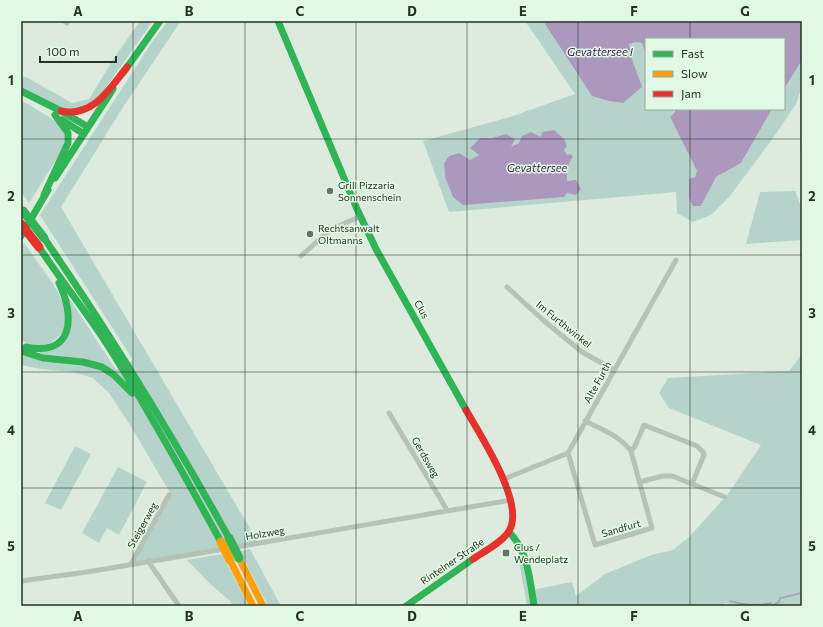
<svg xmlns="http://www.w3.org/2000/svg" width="823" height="627" font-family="Commissioner,sans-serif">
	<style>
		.green { fill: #b6d3cb; fill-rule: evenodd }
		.water { fill: #ac98bc }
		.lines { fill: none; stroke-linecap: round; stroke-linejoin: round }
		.stream { stroke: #ac98bc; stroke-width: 1.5 }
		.street { stroke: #b5c3b6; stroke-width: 5 }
		.fast { stroke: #30b455; stroke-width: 7 }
		.slow { stroke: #ff9f0a; stroke-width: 7 }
		.jam { stroke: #e5322d; stroke-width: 7 }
		.fast-bridge { stroke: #30b455; stroke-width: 9 }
		.slow-bridge { stroke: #ff9f0a; stroke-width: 9 }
		.jam-bridge { stroke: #e5322d; stroke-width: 9 }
		.grid { fill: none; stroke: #263324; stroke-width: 1; stroke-opacity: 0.55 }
		.poi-dot { fill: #667365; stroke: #e1f9e4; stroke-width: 1.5 }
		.labels { text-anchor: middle; stroke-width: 3; stroke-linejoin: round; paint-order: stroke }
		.poi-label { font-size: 10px; fill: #263324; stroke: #e1f9e4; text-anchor: start }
		.street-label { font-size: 10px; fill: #263324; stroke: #e1f9e4 }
		.water-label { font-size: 11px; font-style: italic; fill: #401a54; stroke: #e1f9e4 }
		.neatline { fill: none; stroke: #263324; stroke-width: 1.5 }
		.grid-label { font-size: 13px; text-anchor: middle; font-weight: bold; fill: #263324 }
	</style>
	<rect width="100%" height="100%" fill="#dcebde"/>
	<path class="green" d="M 140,21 L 153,21 L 99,97 L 77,110 L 61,108 L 21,88 L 21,76 L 28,78 L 72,103 L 89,99 L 114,58 Z
		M 168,21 L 181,21 L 125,104 L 61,207 L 259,544 L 221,552 L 131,565 L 170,493 L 132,428 L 109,393 L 93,378 L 73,372 L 41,369 L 21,365 L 21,355 L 39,353 L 65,340 L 69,298 L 116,370 L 133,360 L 40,215 L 154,39 Z
		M 525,21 L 543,21 L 592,96 L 608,101 L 623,103 L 632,59 L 629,44 L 636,42 L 642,43 L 646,55 L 646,109 L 675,109 L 675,111 L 670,117 L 697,171 L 695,177 L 689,179 L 689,184 L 701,206 L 716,177 L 741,163 L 772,109 L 784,109 L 784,89 L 802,60 L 802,154 L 800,148 L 800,92 L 796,104 L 773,138 L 730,196 L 711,215 L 693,222 L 677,213 L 676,192 L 449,212 L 423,141 L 510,117 L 575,94 ZM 506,134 L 510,148 L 519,143 L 541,137 L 564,150 L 567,155 L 573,157 C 567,165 567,172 567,181 L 445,177 L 444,163 L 449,156 L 470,160 L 480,154 L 470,148 L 480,138 L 492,138 Z
		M 21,101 L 28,104 L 57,122 L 65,135 L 63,149 L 29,203 L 21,192 Z
		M 795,191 L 802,209 L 802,240 L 746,244 L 760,192 Z
		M 24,243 L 49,278 L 58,292 L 66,308 L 67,321 L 62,333 L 51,343 L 36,346 L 21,341 L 21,249 Z
		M 802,354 L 802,606 L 741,606 L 725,603 L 722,606 L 527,606 L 519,561 L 525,559 L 532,590 L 572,582 L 576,596 L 605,574 L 651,555 L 673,550 L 689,537 L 728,494 L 761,445 L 669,408 L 659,393 L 668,378 L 789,371 Z
		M 75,446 L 91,454 L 61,510 L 45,503 Z
		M 118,467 L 147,482 L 119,535 L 107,528 L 99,543 L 82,533 Z
		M 250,549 L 281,606 L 268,606 L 240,551 Z
		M 222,554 L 249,606 L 233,606 L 229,600 L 209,583 L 187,560 Z"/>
	<path class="water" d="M 543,21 L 802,21 L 802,60 L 784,89 L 784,39 L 646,39 L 646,55 L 642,43 L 636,42 L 629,44 L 632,59 L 642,87 L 623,103 L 608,101 L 592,96 Z
		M 675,109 L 772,109 L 741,163 L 716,177 L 701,206 L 693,206 L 689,198 L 689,179 L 695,177 L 697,171 L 670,117 L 675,112 Z
		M 554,130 L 564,139 L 567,146 L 564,150 L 567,155 L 571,154 L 573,157 C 567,165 567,171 567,181 L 576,180 L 581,189 L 576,195 L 567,193 L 564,197 L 463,205 L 453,197 L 445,177 L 444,163 L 449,156 L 459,153 L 470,160 L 479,155 L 470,148 L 480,138 L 492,138 L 506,134 L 515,139 L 511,147 L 519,143 L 522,136 L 531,132 L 541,137 L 542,132 Z"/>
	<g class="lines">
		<path class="stream" d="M 730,601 C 744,605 757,606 771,603
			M 775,604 L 779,602 L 780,598 L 802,593"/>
		<path class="street" d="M 64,21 L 67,23
			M 301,256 L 330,230 L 361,216
			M 507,287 L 543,320 L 582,352 L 614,370
			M 389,413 L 447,510
			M 631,451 L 635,446 L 644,425 L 697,446 L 703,452 L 704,455 L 692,484
			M 568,453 L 595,545 L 652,528 L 631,451 C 620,436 601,429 585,421
			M 504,479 L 568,453 L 676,260
			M 639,482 L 663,476 L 672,476 L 725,497
			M 148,561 L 179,606
			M 131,564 L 169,495
			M 21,581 L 87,572 L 248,545 L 511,500"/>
		<path class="fast" d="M 278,21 L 357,209 L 376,249 L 466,410
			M 123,73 L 160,21
			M 21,91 L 61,111 L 88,127
			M 62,120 L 84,134
			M 55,178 L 113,89
			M 44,195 L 68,143 L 68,133 L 55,115
			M 21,236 L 48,190
			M 44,238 C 111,335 172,435 229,538
			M 39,247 C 62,282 88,314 110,349 C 150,412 185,477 221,542
			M 26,347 C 74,357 75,316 59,283
			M 21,351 L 43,358 L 83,362 L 102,367 L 114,375 L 132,393
			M 509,532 C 528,551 530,580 534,606
			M 406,606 L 473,559"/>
		<path class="slow" d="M 239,558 L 263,606
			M 230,560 L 253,606"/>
		<path class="jam" d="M 61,111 C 93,118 110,88 127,67
			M 466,410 C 480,435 526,504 509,531 C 503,542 483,552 473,559"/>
		<path class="fast-bridge" d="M 23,211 L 44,238
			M 229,538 L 239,558"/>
		<path class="slow-bridge" d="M 221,542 L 230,560"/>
		<path class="jam-bridge" d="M 21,224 L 39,247"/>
	</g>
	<path class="grid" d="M 133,21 L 133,606M 245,21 L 245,606M 356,21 L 356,606M 467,21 L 467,606M 578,21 L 578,606M 690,21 L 690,39M 690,109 L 690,606M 21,139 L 802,139M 21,255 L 802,255M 21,372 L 802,372M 21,488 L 802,488"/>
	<g class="poi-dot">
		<circle cx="330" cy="191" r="4"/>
		<circle cx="310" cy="234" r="4"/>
		<rect x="502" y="549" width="8" height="8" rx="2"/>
	</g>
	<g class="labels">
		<g class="poi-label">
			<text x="338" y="189">Grill Pizzaria<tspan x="338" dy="12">Sonnenschein</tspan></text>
			<text x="318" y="232">Rechtsanwalt<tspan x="318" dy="12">Oltmanns</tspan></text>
			<text x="514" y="551">Clus /<tspan x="514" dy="12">Wendeplatz</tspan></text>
		</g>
		<g class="street-label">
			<text transform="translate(422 309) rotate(61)" y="4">Clus</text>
			<text transform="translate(564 324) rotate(39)" y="4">Im Furthwinkel</text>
			<text transform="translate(597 382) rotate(-61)" y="4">Alte Furth</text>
			<text transform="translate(426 457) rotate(60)" y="4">Gerdsweg</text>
			<text transform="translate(142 525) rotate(-61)" y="4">Steigerweg</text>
			<text transform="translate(621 528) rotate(-16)" y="4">Sandfurt</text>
			<text transform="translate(265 533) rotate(-10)" y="4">Holzweg</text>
			<text transform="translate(452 561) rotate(-34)" y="4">Rintelner Straße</text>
		</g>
		<g class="water-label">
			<text x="600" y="56">Gevattersee I</text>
			<text x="537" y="172">Gevattersee</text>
		</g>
	</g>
	<rect width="823" height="627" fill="none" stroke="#e1f9e4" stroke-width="44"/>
	<rect x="645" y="38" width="140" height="72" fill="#e1f9e4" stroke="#96aa97"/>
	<rect x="653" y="51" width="20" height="6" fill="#30b455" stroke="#96aa97"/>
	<text x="681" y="58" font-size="12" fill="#263324">Fast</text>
	<rect x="653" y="71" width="20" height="6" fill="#ff9f0a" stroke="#96aa97"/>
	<text x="681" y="78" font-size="12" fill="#263324">Slow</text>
	<rect x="653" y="91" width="20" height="6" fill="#e5322d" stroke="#96aa97"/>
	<text x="681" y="98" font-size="12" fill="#263324">Jam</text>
	<path d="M40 56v6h76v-6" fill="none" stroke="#263324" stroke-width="2"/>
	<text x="46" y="56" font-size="12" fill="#263324" stroke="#e1f9e4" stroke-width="3" paint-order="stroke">100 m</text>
	<rect x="22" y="22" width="779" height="583" class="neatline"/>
	<g class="grid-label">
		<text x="78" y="16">A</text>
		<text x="189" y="16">B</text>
		<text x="300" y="16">C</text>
		<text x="412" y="16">D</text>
		<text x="523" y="16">E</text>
		<text x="634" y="16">F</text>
		<text x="745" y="16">G</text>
		<text x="11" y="85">1</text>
		<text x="812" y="85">1</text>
		<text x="11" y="201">2</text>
		<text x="812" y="201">2</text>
		<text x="11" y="318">3</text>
		<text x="812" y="318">3</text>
		<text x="11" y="435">4</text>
		<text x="812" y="435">4</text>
		<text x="11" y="551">5</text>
		<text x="812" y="551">5</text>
		<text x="78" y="621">A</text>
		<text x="189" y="621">B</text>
		<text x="300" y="621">C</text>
		<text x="412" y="621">D</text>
		<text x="523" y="621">E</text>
		<text x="634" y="621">F</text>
		<text x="745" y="621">G</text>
	</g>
</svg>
